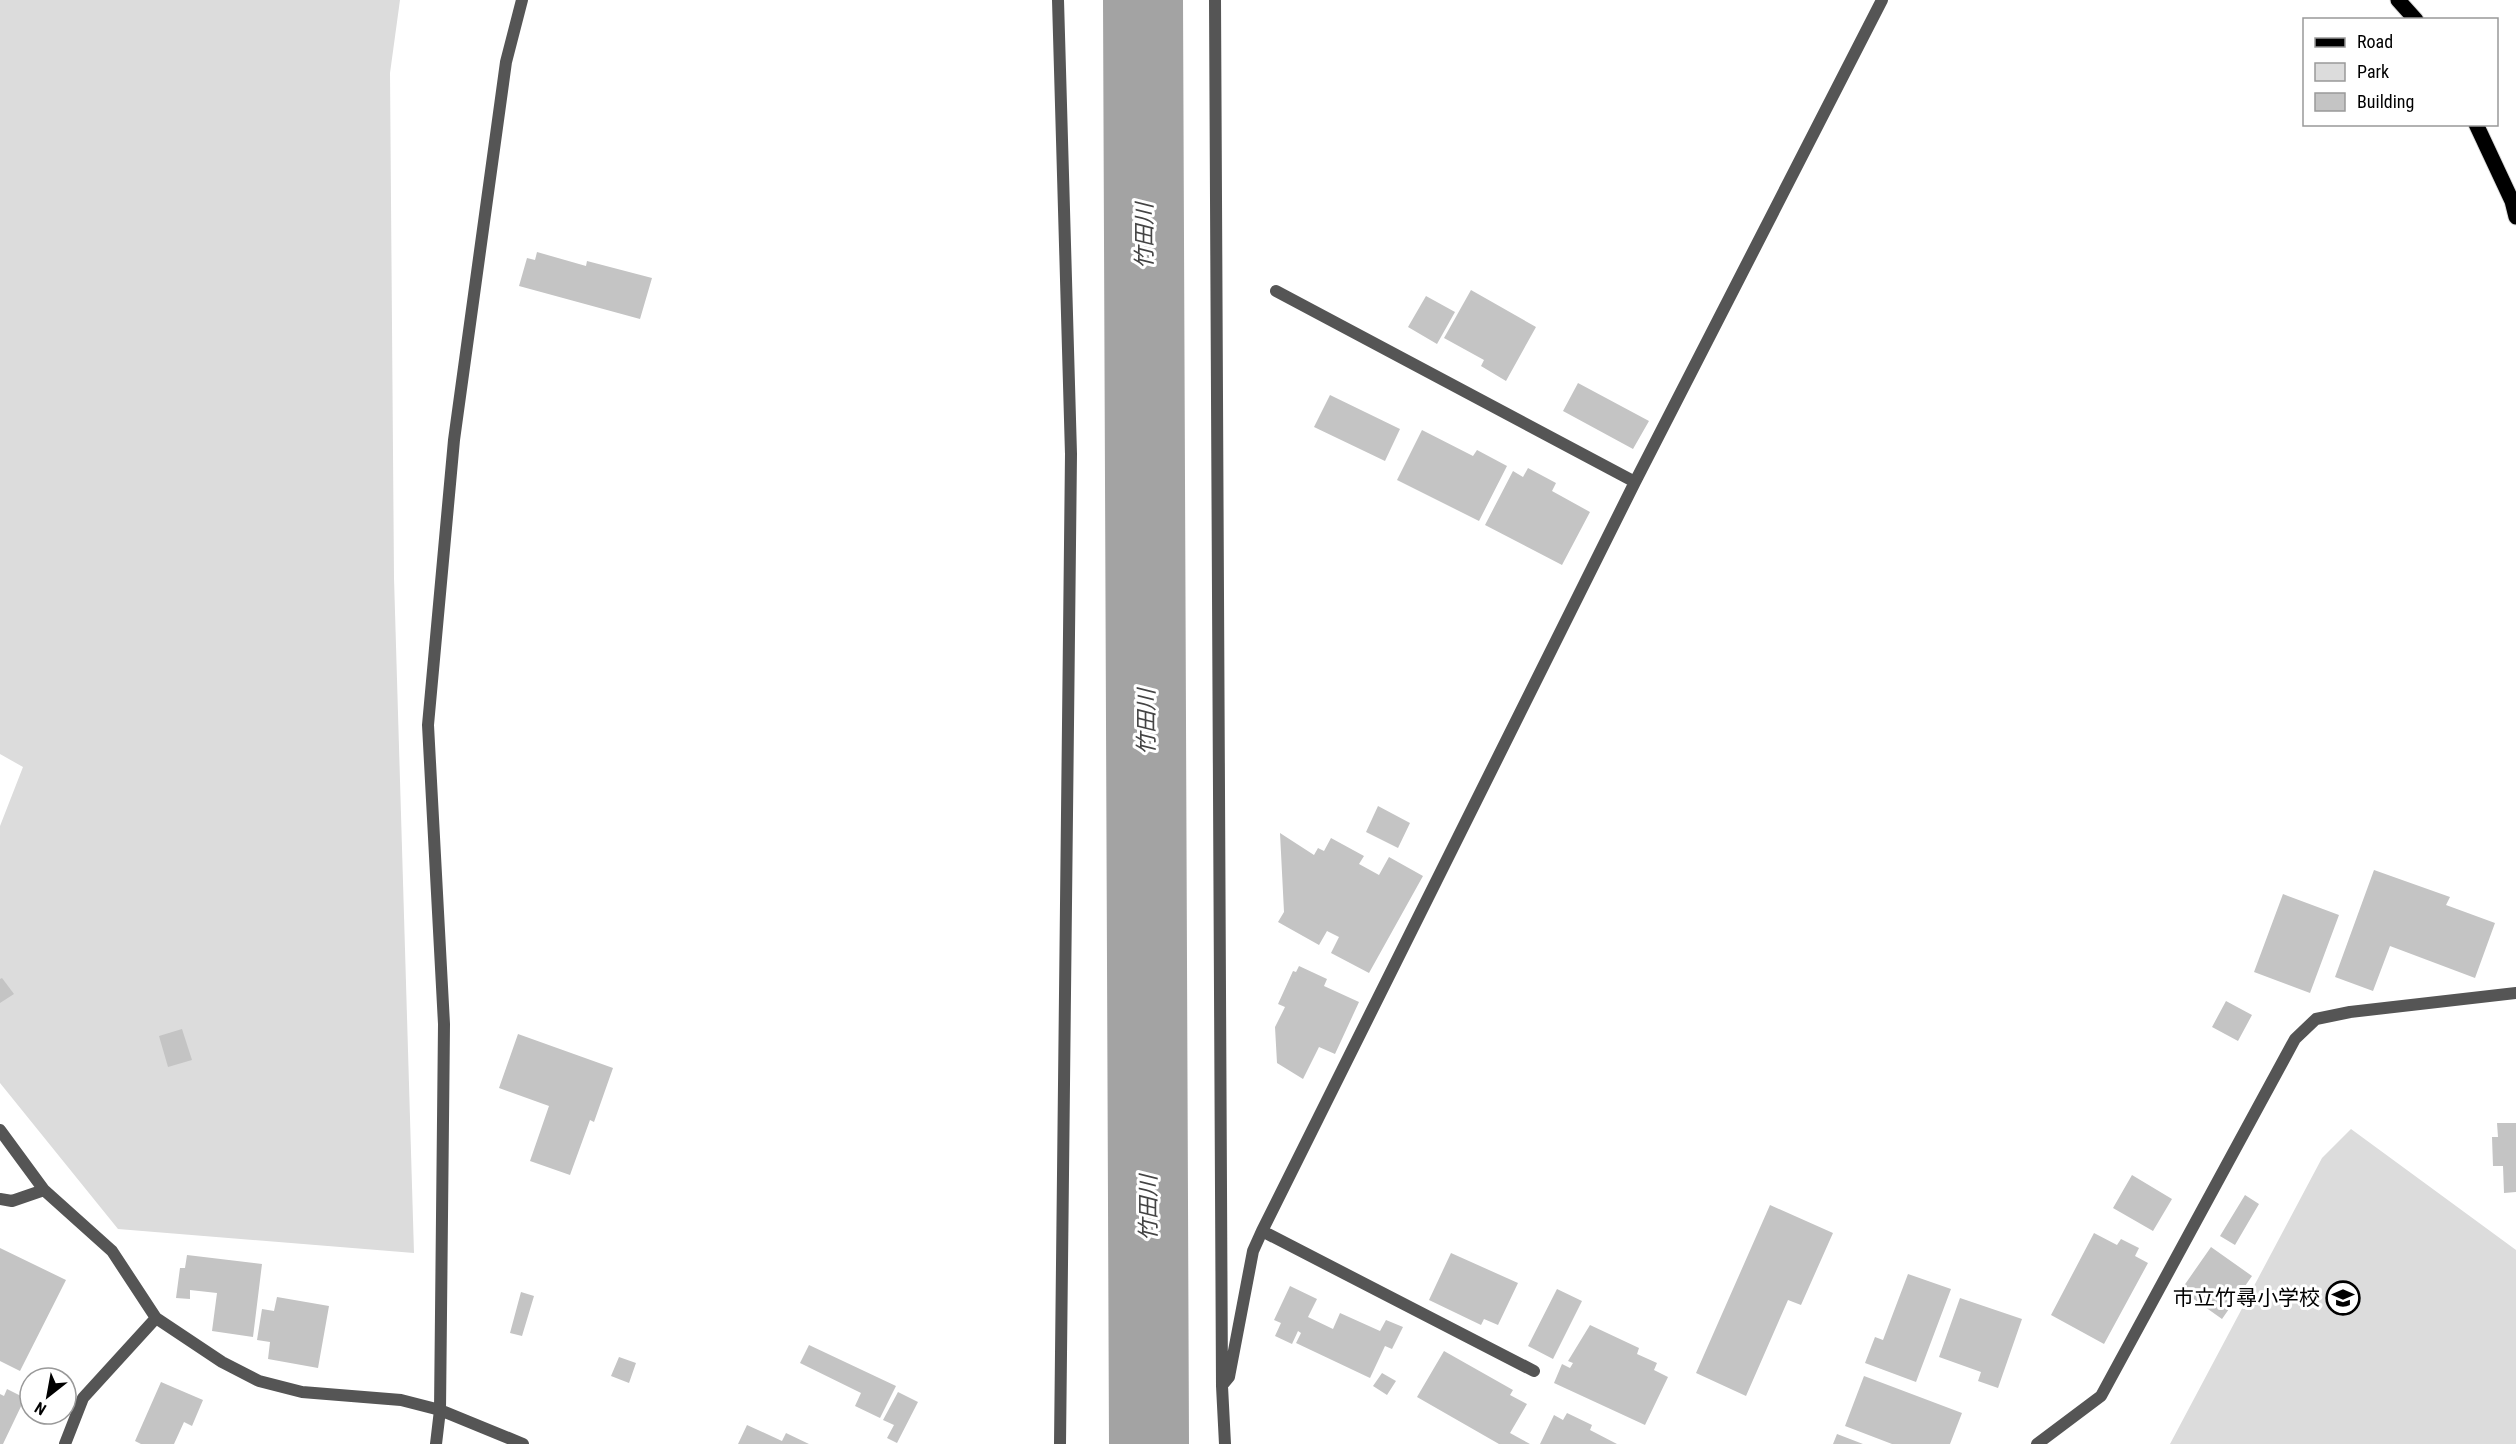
<svg xmlns="http://www.w3.org/2000/svg" width="2516" height="1444" font-family="'Roboto Condensed','Noto Sans JP',sans-serif">
	<style>
		.green { fill: #dcdcdc }
		.lines { fill: none; stroke-linecap: round; stroke-linejoin: round }
		.river { stroke: #a3a3a3; stroke-width: 80 }
		.building { fill: #c4c4c4 }
		.primary-casing { stroke: #dbdbdb; stroke-width: 17 }
		.minor { stroke: #555; stroke-width: 12 }
		.primary { stroke: #000; stroke-width: 15 }
		.labels { text-anchor: middle; stroke-width: 6; stroke-linejoin: round; paint-order: stroke }
		.poi-label { font-size: 21px; fill: #000; stroke: #fff; text-anchor: end }
		.water-label { font-size: 22px; font-style: italic; fill: #444; stroke: #fff }
	</style>
	<rect width="100%" height="100%" fill="#fff"/>
	<path class="green" d="M 0,0 L 400,0 L 390,73 L 394,578 L 414,1253 L 118,1229 L 0,1083 L 0,826 L 23,767 L 0,754 Z
		M 2351,1129 L 2516,1250 L 2516,1444 L 2170,1444 L 2322,1158 Z"/>
	<g class="lines">
		<path class="river" d="M 1143,0 L 1149,1444"/>
	</g>
	<path class="building" d="M 537,252 L 586,266 L 587,261 L 652,278 L 640,319 L 519,286 L 527,258 L 535,260 Z
		M 1471,290 L 1536,327 L 1506,381 L 1481,366 L 1484,360 L 1444,338 Z
		M 1426,296 L 1455,312 L 1437,344 L 1408,327 Z
		M 1578,383 L 1649,421 L 1633,449 L 1563,411 Z
		M 1330,395 L 1400,429 L 1385,461 L 1314,427 Z
		M 1422,430 L 1473,456 L 1477,450 L 1507,466 L 1479,521 L 1397,480 Z
		M 1528,468 L 1556,483 L 1552,491 L 1590,512 L 1562,565 L 1485,525 L 1513,471 L 1523,477 Z
		M 1378,806 L 1410,823 L 1398,848 L 1366,832 Z
		M 1280,833 L 1314,855 L 1318,848 L 1324,851 L 1331,838 L 1364,856 L 1359,864 L 1379,875 L 1389,857 L 1423,876 L 1369,973 L 1331,953 L 1339,937 L 1327,931 L 1319,945 L 1278,922 L 1284,912 Z
		M 2374,870 L 2450,897 L 2446,905 L 2495,923 L 2475,978 L 2390,946 L 2373,991 L 2335,977 Z
		M 2283,894 L 2339,915 L 2310,993 L 2254,972 Z
		M 1299,966 L 1327,979 L 1324,986 L 1359,1002 L 1335,1054 L 1319,1047 L 1303,1079 L 1277,1063 L 1275,1027 L 1285,1007 L 1278,1004 L 1293,971 L 1296,972 Z
		M 2,978 L 14,994 L 0,1003 L 0,979 Z
		M 2226,1001 L 2252,1015 L 2238,1041 L 2212,1027 Z
		M 182,1029 L 192,1060 L 168,1067 L 159,1036 Z
		M 518,1034 L 613,1068 L 594,1122 L 590,1120 L 570,1175 L 530,1161 L 549,1106 L 499,1088 Z
		M 2497,1123 L 2516,1123 L 2516,1192 L 2504,1193 L 2503,1166 L 2493,1166 L 2492,1137 L 2498,1137 Z
		M 2132,1175 L 2172,1199 L 2153,1231 L 2113,1208 Z
		M 2245,1195 L 2259,1204 L 2235,1245 L 2220,1236 Z
		M 1770,1205 L 1833,1233 L 1801,1305 L 1788,1300 L 1746,1396 L 1696,1373 Z
		M 2094,1233 L 2117,1245 L 2121,1239 L 2139,1248 L 2135,1256 L 2148,1263 L 2104,1344 L 2051,1315 Z
		M 2211,1247 L 2252,1276 L 2222,1319 L 2181,1290 Z
		M 0,1248 L 66,1280 L 20,1371 L 0,1361 Z
		M 1451,1253 L 1518,1283 L 1498,1325 L 1484,1319 L 1481,1325 L 1429,1300 Z
		M 187,1255 L 262,1264 L 253,1337 L 212,1331 L 217,1293 L 190,1290 L 190,1299 L 176,1298 L 180,1268 L 185,1268 Z
		M 1908,1274 L 1951,1289 L 1916,1382 L 1865,1363 L 1875,1337 L 1883,1340 Z
		M 1290,1286 L 1317,1299 L 1308,1317 L 1333,1329 L 1340,1313 L 1380,1331 L 1386,1320 L 1403,1327 L 1392,1349 L 1385,1346 L 1370,1378 L 1296,1343 L 1301,1333 L 1298,1331 L 1292,1344 L 1275,1336 L 1281,1323 L 1274,1320 Z
		M 1557,1289 L 1582,1301 L 1553,1359 L 1528,1346 Z
		M 521,1292 L 534,1296 L 522,1336 L 510,1333 Z
		M 277,1297 L 329,1306 L 318,1368 L 268,1359 L 270,1342 L 257,1340 L 262,1309 L 274,1311 Z
		M 1960,1298 L 2022,1319 L 1998,1388 L 1978,1381 L 1981,1372 L 1939,1357 Z
		M 1590,1325 L 1639,1348 L 1637,1354 L 1657,1363 L 1654,1370 L 1668,1377 L 1645,1425 L 1554,1383 L 1562,1364 L 1570,1368 L 1573,1363 L 1568,1361 Z
		M 809,1345 L 896,1386 L 880,1418 L 855,1406 L 861,1393 L 800,1363 Z
		M 1444,1351 L 1513,1390 L 1510,1395 L 1527,1404 L 1510,1433 L 1530,1444 L 1499,1444 L 1417,1397 Z
		M 619,1357 L 636,1363 L 629,1383 L 611,1376 Z
		M 1382,1373 L 1396,1381 L 1387,1395 L 1373,1386 Z
		M 1864,1376 L 1962,1413 L 1950,1444 L 1892,1444 L 1845,1426 Z
		M 161,1382 L 203,1400 L 192,1426 L 184,1422 L 174,1444 L 141,1444 L 135,1441 Z
		M 7,1389 L 25,1398 L 3,1444 L 0,1444 L 0,1394 L 4,1396 Z
		M 898,1392 L 918,1402 L 897,1443 L 887,1438 L 894,1425 L 883,1420 Z
		M 1567,1413 L 1592,1425 L 1590,1430 L 1617,1444 L 1540,1444 L 1554,1415 L 1563,1420 Z
		M 747,1425 L 782,1441 L 786,1433 L 809,1444 L 738,1444 Z
		M 1837,1434 L 1863,1444 L 1833,1444 Z"/>
	<g class="lines">
		<defs>
			<path id="primary" d="M 2398,0 L 2416,20
				M 2476,124 L 2512,201 L 2516,217"/>
		</defs>
		<use href="#primary" class="primary-casing"/>
		<path class="minor" d="M 1058,0 L 1071,454 L 1060,1444
			M 1215,0 L 1222,1386 L 1225,1444
			M 1276,291 L 1635,482
			M 0,1130 L 44,1190 L 112,1251 L 156,1318 L 222,1362 L 259,1381 L 302,1392 L 401,1400 L 440,1410 L 523,1444
			M 0,1199 L 12,1201 L 44,1190
			M 1534,1371 L 1262,1231 L 1635,482 L 1882,0
			M 1224,1383 L 1229,1377 L 1253,1251 L 1262,1231
			M 65,1444 L 83,1398 L 156,1318
			M 436,1444 L 440,1410 L 444,1024 L 428,725 L 454,440 L 506,62 L 522,0
			M 2037,1444 L 2101,1396 L 2295,1039 L 2316,1019 L 2350,1012 L 2516,993"/>
		<use href="#primary" class="primary"/>
	</g>
	<defs>
		<symbol id="school-ring" viewBox="-11 -11 22 22"><circle r="9.5" fill="#fff" stroke="#000" stroke-width="1.5"/><path d="M0-5L7-2L0 1L-7-2ZM-4 1L0 2.5L4 1V4Q0 6-4 4Z" fill="#000"/></symbol>
	</defs>
	<g fill-rule="evenodd">
		<use href="#school-ring" x="2324" y="1279" width="38" height="38"/>
	</g>
	<g class="labels">
		<g class="poi-label">
			<text x="2320" y="1305">市立竹尋小学校</text>
		</g>
		<g class="water-label">
			<text transform="translate(1144 236) rotate(-90)" y="8">竹田川</text>
			<text transform="translate(1146 722) rotate(-90)" y="8">竹田川</text>
			<text transform="translate(1148 1208) rotate(-90)" y="8">竹田川</text>
		</g>
	</g>
	<rect x="2303" y="18" width="195" height="108" fill="#ffffff" stroke="#999999" stroke-width="1.5"/>
	<rect x="2315" y="38" width="30" height="9" fill="#000000" stroke="#999999" stroke-width="1.5"/>
	<text x="2357" y="48" font-size="18" fill="#000000">Road</text>
	<rect x="2315" y="63" width="30" height="18" fill="#dcdcdc" stroke="#999999" stroke-width="1.5"/>
	<text x="2357" y="78" font-size="18" fill="#000000">Park</text>
	<rect x="2315" y="93" width="30" height="18" fill="#c4c4c4" stroke="#999999" stroke-width="1.5"/>
	<text x="2357" y="108" font-size="18" fill="#000000">Building</text>
	<g transform="translate(48 1396) rotate(211)"><circle r="28" fill="#ffffff" stroke="#999999" stroke-width="1.5"/>
	<path d="M0-4.5L10 22L0 15L-10 22Z" fill="#000000"/>
	<text y="-9" font-size="16" font-weight="bold" text-anchor="middle" fill="#000000">N</text>
	</g>
</svg>
